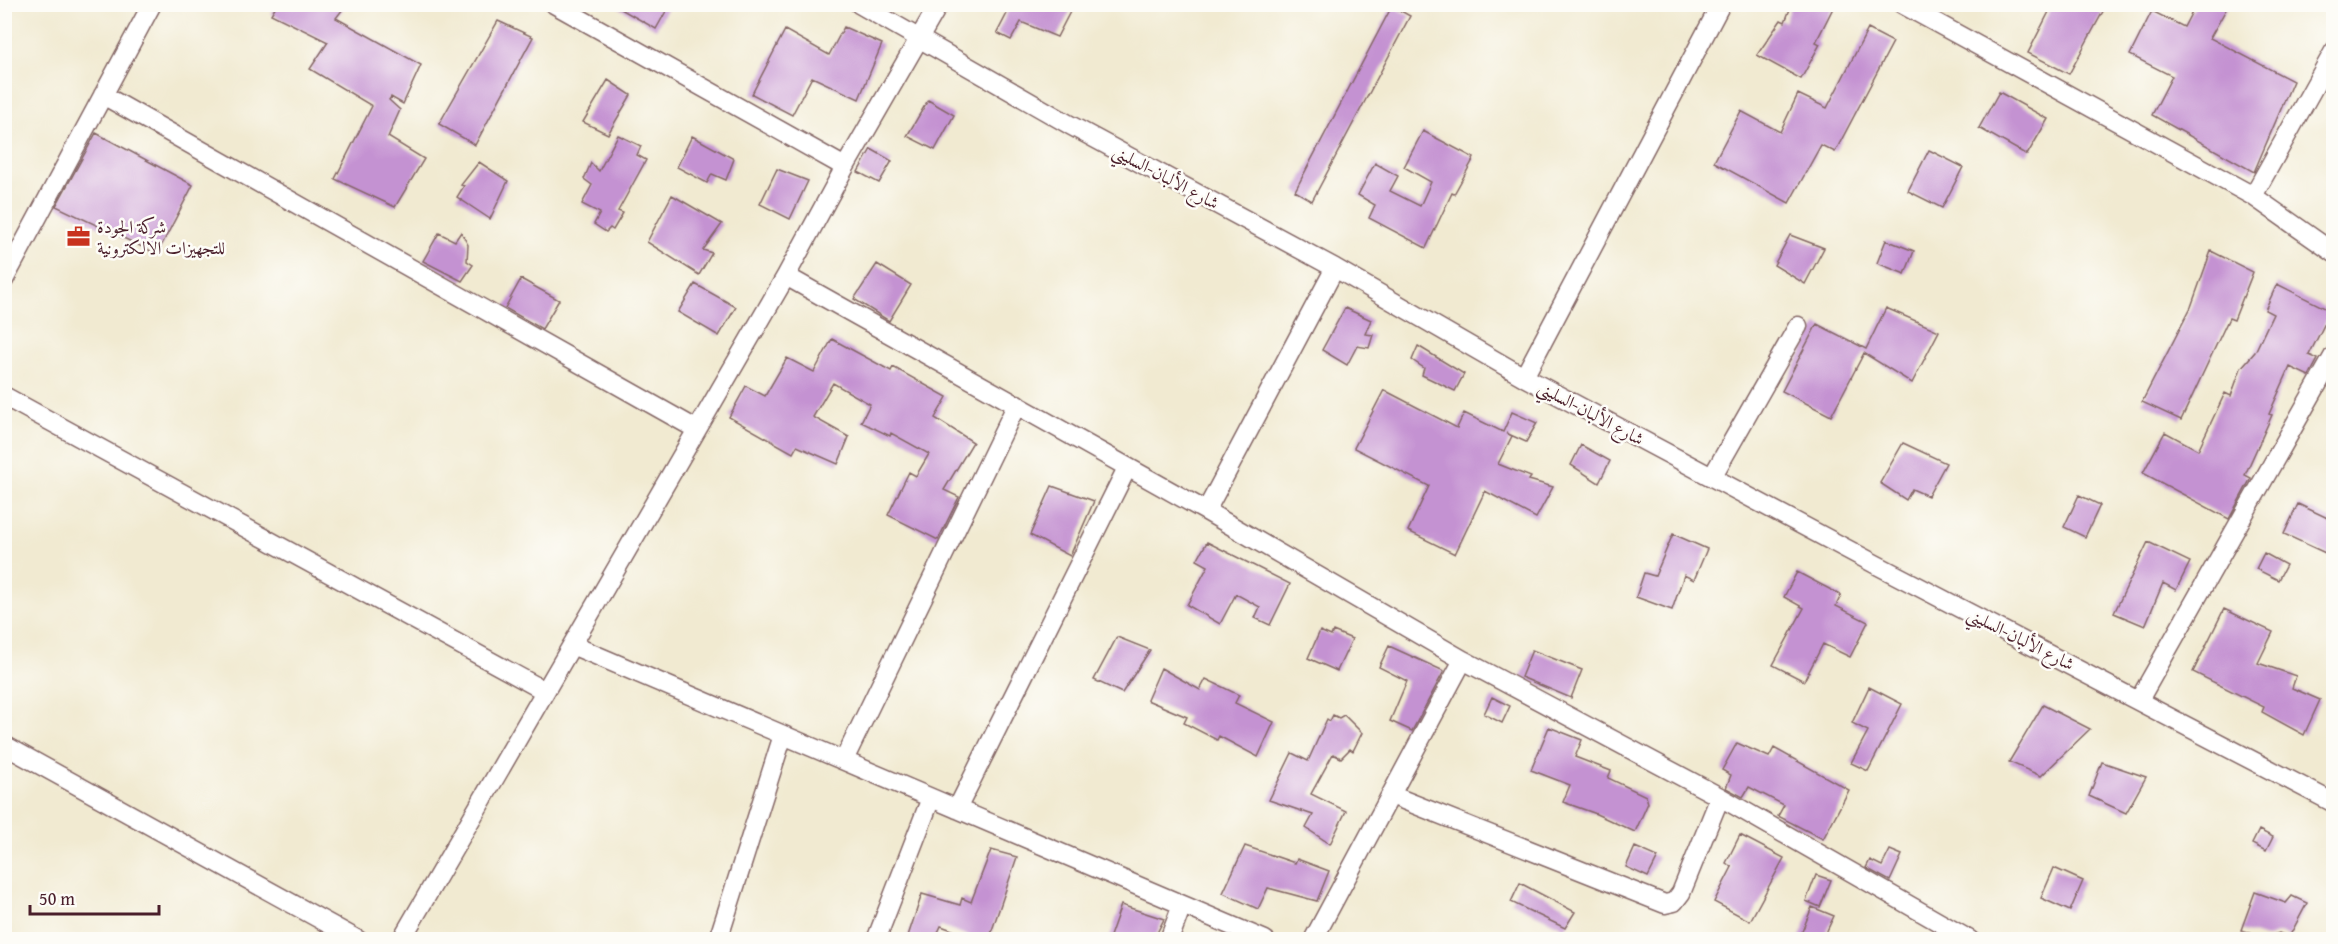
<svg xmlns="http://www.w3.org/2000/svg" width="2338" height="944" font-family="'Gentium Book Plus',Amiri,serif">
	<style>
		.building { fill: #c492d2 }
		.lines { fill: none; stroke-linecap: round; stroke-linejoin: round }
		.minor-casing { stroke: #846665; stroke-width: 21 }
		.minor { stroke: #fff; stroke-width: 18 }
		.labels { text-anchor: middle; stroke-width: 5; stroke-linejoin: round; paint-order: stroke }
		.street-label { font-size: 18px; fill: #4a1f2b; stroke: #fdfcf7 }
		.poi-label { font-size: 18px; fill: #4a1f2b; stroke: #fdfcf7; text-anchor: start }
	</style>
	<rect width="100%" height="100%" fill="#fdfcf7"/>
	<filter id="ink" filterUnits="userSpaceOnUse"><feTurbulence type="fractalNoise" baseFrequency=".0167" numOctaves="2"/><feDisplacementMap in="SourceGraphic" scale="12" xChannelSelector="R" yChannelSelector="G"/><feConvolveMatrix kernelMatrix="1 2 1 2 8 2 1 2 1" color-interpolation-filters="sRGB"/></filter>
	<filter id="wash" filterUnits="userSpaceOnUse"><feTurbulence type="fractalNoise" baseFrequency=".008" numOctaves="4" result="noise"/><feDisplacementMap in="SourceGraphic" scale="24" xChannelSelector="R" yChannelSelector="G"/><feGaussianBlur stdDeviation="1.35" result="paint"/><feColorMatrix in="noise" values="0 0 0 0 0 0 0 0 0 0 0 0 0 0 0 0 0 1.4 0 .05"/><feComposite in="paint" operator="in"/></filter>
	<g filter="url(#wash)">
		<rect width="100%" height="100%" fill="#f1ead1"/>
		<g id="blocks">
			<path class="building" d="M 277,4 L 331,4 L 343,9 L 336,18 L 421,65 L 403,104 L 391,97 L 389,100 L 400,110 L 388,137 L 424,159 L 395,207 L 335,179 L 372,106 L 310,69 L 328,42 L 271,14 Z
				M 612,4 L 670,4 L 656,29 Z
				M 1012,4 L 1074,4 L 1057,37 L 1021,22 L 1011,40 L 997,33 Z
				M 1792,4 L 1835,4 L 1816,42 L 1820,44 L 1801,79 L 1757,55 L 1781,20 L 1785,22 Z
				M 2053,4 L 2107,4 L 2069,74 L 2028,53 Z
				M 2196,4 L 2229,4 L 2210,38 L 2293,81 L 2254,172 L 2152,115 L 2172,76 L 2130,55 L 2152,11 L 2184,27 Z
				M 1392,6 L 1410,16 L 1312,201 L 1295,191 Z
				M 498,21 L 533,37 L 475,145 L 439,124 Z
				M 844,27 L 882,44 L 859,99 L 812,77 L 792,115 L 752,94 L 785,30 L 829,55 Z
				M 1868,29 L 1893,42 L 1835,152 L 1821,145 L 1789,203 L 1714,162 L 1741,111 L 1780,132 L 1798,94 L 1827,108 Z
				M 608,80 L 631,95 L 608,134 L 583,122 Z
				M 1999,92 L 2048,119 L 2027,155 L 1979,128 Z
				M 928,100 L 954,115 L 935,150 L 907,136 Z
				M 1423,131 L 1474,158 L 1454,194 L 1452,193 L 1426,248 L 1369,218 L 1375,205 L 1358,195 L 1375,163 L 1398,176 L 1390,191 L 1420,206 L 1431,182 L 1404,167 Z
				M 96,133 L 193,185 L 157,254 L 56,206 Z
				M 618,135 L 641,146 L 637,155 L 646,160 L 618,211 L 623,213 L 613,230 L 610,228 L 606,232 L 594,224 L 600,213 L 582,204 L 592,185 L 584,179 L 591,163 L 599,171 Z
				M 692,136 L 734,159 L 726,180 L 712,174 L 707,183 L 677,167 Z
				M 871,149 L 892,161 L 879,183 L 858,172 Z
				M 1929,150 L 1963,167 L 1942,208 L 1908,191 Z
				M 479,162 L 508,181 L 490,219 L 457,197 L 464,186 L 461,185 Z
				M 777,169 L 808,181 L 790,219 L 760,204 Z
				M 672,195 L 722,224 L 703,250 L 712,253 L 699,275 L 647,242 Z
				M 461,232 L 468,245 L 467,261 L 473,265 L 462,281 L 423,261 L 439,233 L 455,241 Z
				M 1790,235 L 1824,248 L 1805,284 L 1774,265 Z
				M 1886,240 L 1914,251 L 1905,274 L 1877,263 Z
				M 2211,251 L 2253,272 L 2234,320 L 2229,318 L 2181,420 L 2142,402 L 2191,307 Z
				M 877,264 L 911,285 L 889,321 L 854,299 Z
				M 521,279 L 559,300 L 542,329 L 505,308 Z
				M 695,284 L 736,307 L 719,336 L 678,312 Z
				M 2277,284 L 2331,311 L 2309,355 L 2318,359 L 2309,376 L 2290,367 L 2269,414 L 2272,415 L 2245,475 L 2251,478 L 2229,519 L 2143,473 L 2165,432 L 2198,450 L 2225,393 L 2231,396 L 2241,368 L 2255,352 L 2273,314 L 2265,310 Z
				M 1345,308 L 1371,320 L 1365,334 L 1373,335 L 1369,348 L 1357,346 L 1347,365 L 1322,350 Z
				M 1886,308 L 1939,331 L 1912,383 L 1864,353 L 1831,416 L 1782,391 L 1817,324 L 1866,349 Z
				M 832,339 L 891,371 L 893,367 L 947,397 L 935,418 L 973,442 L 944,490 L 959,497 L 938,540 L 888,515 L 909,472 L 916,476 L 929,454 L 891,433 L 890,436 L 861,422 L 870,404 L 833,383 L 813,417 L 849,437 L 838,464 L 797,446 L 793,453 L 729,417 L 746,386 L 765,396 L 787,358 L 814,372 Z
				M 1418,346 L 1464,374 L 1455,391 L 1422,375 L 1424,368 L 1412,360 Z
				M 1384,390 L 1457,428 L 1464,413 L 1503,432 L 1512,412 L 1537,423 L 1526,442 L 1506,433 L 1512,436 L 1498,464 L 1531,477 L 1529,480 L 1553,487 L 1536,518 L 1485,491 L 1455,554 L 1408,531 L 1429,486 L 1354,448 Z
				M 1903,443 L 1946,463 L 1928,496 L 1912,489 L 1906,500 L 1880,483 Z
				M 1581,445 L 1610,461 L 1599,483 L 1571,465 Z
				M 1052,486 L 1094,501 L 1070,556 L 1030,535 Z
				M 2079,495 L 2100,505 L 2085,537 L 2064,527 Z
				M 2298,504 L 2334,521 L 2334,557 L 2284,534 Z
				M 1673,534 L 1707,549 L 1694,580 L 1684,575 L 1672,610 L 1636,597 L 1644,573 L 1655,576 Z
				M 1207,542 L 1290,584 L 1270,625 L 1255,618 L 1260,607 L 1236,594 L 1220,624 L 1187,605 L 1208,566 L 1197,560 Z
				M 2148,542 L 2190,562 L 2176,590 L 2163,583 L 2145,626 L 2114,613 Z
				M 2264,553 L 2286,565 L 2278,580 L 2256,569 Z
				M 1797,572 L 1841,595 L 1836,606 L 1868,622 L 1850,657 L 1823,644 L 1804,681 L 1773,665 L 1804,608 L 1784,597 Z
				M 2224,609 L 2273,632 L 2258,663 L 2296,676 L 2292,688 L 2320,700 L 2304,735 L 2262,712 L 2264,707 L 2193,672 Z
				M 1320,631 L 1331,636 L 1333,631 L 1352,639 L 1337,671 L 1308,658 Z
				M 1117,637 L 1150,650 L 1122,693 L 1094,680 Z
				M 1389,646 L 1444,671 L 1412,731 L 1390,721 L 1407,681 L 1379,667 Z
				M 1532,650 L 1582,670 L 1571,698 L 1521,677 Z
				M 1161,668 L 1200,690 L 1206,679 L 1239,695 L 1235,703 L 1274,722 L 1258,757 L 1219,736 L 1217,740 L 1184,723 L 1187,717 L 1147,700 Z
				M 1869,687 L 1902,704 L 1868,771 L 1851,763 L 1868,731 L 1852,723 Z
				M 1492,697 L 1510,706 L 1502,723 L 1484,714 Z
				M 2043,705 L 2090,729 L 2041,776 L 2009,762 Z
				M 1333,715 L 1339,718 L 1344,715 L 1362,733 L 1353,751 L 1350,749 L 1341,758 L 1333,754 L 1311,794 L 1346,811 L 1330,844 L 1306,828 L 1313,815 L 1269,800 L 1292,753 L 1308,761 L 1327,719 L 1330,721 Z
				M 1549,727 L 1582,740 L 1575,757 L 1611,771 L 1608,778 L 1646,796 L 1648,803 L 1635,832 L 1594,813 L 1563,802 L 1570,785 L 1531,770 Z
				M 1737,743 L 1769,757 L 1774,748 L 1849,790 L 1823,839 L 1778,816 L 1784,805 L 1749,787 L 1743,797 L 1726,788 L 1731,775 L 1722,770 Z
				M 2102,762 L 2146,777 L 2126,813 L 2089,796 Z
				M 2259,830 L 2273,837 L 2266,851 L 2252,844 Z
				M 1740,835 L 1784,858 L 1750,921 L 1714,902 L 1732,867 L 1726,863 Z
				M 1245,846 L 1295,863 L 1297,859 L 1329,871 L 1317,901 L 1268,888 L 1258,909 L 1223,893 Z
				M 1635,847 L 1658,857 L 1648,877 L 1626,867 Z
				M 991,850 L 1017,857 L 989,939 L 977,939 L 941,926 L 935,939 L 907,939 L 922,894 L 960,905 L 962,898 L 971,902 Z
				M 1890,850 L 1902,855 L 1890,881 L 1866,868 L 1870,860 L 1882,866 Z
				M 2054,868 L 2083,881 L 2070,911 L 2041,898 Z
				M 1816,875 L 1831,880 L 1820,907 L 1806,901 Z
				M 1520,883 L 1575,912 L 1565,928 L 1511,902 Z
				M 2255,892 L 2286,903 L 2292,896 L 2307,903 L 2289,937 L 2279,933 L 2265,938 L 2241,930 Z
				M 1121,905 L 1164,919 L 1154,939 L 1109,939 Z
				M 1812,907 L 1834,916 L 1823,939 L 1799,939 Z"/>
		</g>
	</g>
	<g filter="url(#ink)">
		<use href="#blocks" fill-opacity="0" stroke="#846665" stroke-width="1.5"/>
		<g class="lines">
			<defs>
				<path id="minor" d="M 554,4 L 845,167
					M 859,4 L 1070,125 L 1335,268 L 1524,377 L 1875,564 L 2334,803
					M 1902,4 L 2253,196 L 2334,253
					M 103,95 L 696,429
					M 2253,196 L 2334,51
					M 786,276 L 1206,511 L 1463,660 L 1720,797 L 1970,940
					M 4,280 L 152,4
					M 1524,377 L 1721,4
					M 4,396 L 543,690
					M 1712,477 L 1798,326
					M 1206,511 L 1335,268
					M 572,645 L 1265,940
					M 2139,700 L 2334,355
					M 4,745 L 358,940
					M 844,760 L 1017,404
					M 1391,795 L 1665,904 L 1674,902 L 1681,893 L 1720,797
					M 957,809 L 1127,468
					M 401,940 L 786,276 L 845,167 L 939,4
					M 718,940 L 783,735
					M 876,940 L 931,798
					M 1169,940 L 1182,905
					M 1313,940 L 1463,660"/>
			</defs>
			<use href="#minor" class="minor-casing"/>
			<use href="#minor" class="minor"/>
		</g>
	</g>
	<defs>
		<symbol id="office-bare" viewBox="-9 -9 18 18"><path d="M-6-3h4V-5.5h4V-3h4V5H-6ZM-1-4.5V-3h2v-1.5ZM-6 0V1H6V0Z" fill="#c8321e" stroke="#fdfcf7" stroke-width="2.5" paint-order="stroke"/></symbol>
	</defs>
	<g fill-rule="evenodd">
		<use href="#office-bare" x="62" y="220" width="33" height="33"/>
	</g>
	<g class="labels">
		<g class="street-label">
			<text transform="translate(1166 177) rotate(28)" y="6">شارع الألبان-السليني</text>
			<text transform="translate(1591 413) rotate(28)" y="6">شارع الألبان-السليني</text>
			<text transform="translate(2021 639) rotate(27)" y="6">شارع الألبان-السليني</text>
		</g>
		<g class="poi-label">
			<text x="97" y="233">شركة الجودة<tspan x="97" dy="21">للتجهيزات الالكترونية</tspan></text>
		</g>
	</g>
	<rect width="2338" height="944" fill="none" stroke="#fdfcf7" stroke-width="24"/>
	<path d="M30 905v9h129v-9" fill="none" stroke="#4a1f2b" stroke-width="3"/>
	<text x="39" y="905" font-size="18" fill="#4a1f2b" stroke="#fdfcf7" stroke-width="4.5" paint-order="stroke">50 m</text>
</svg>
